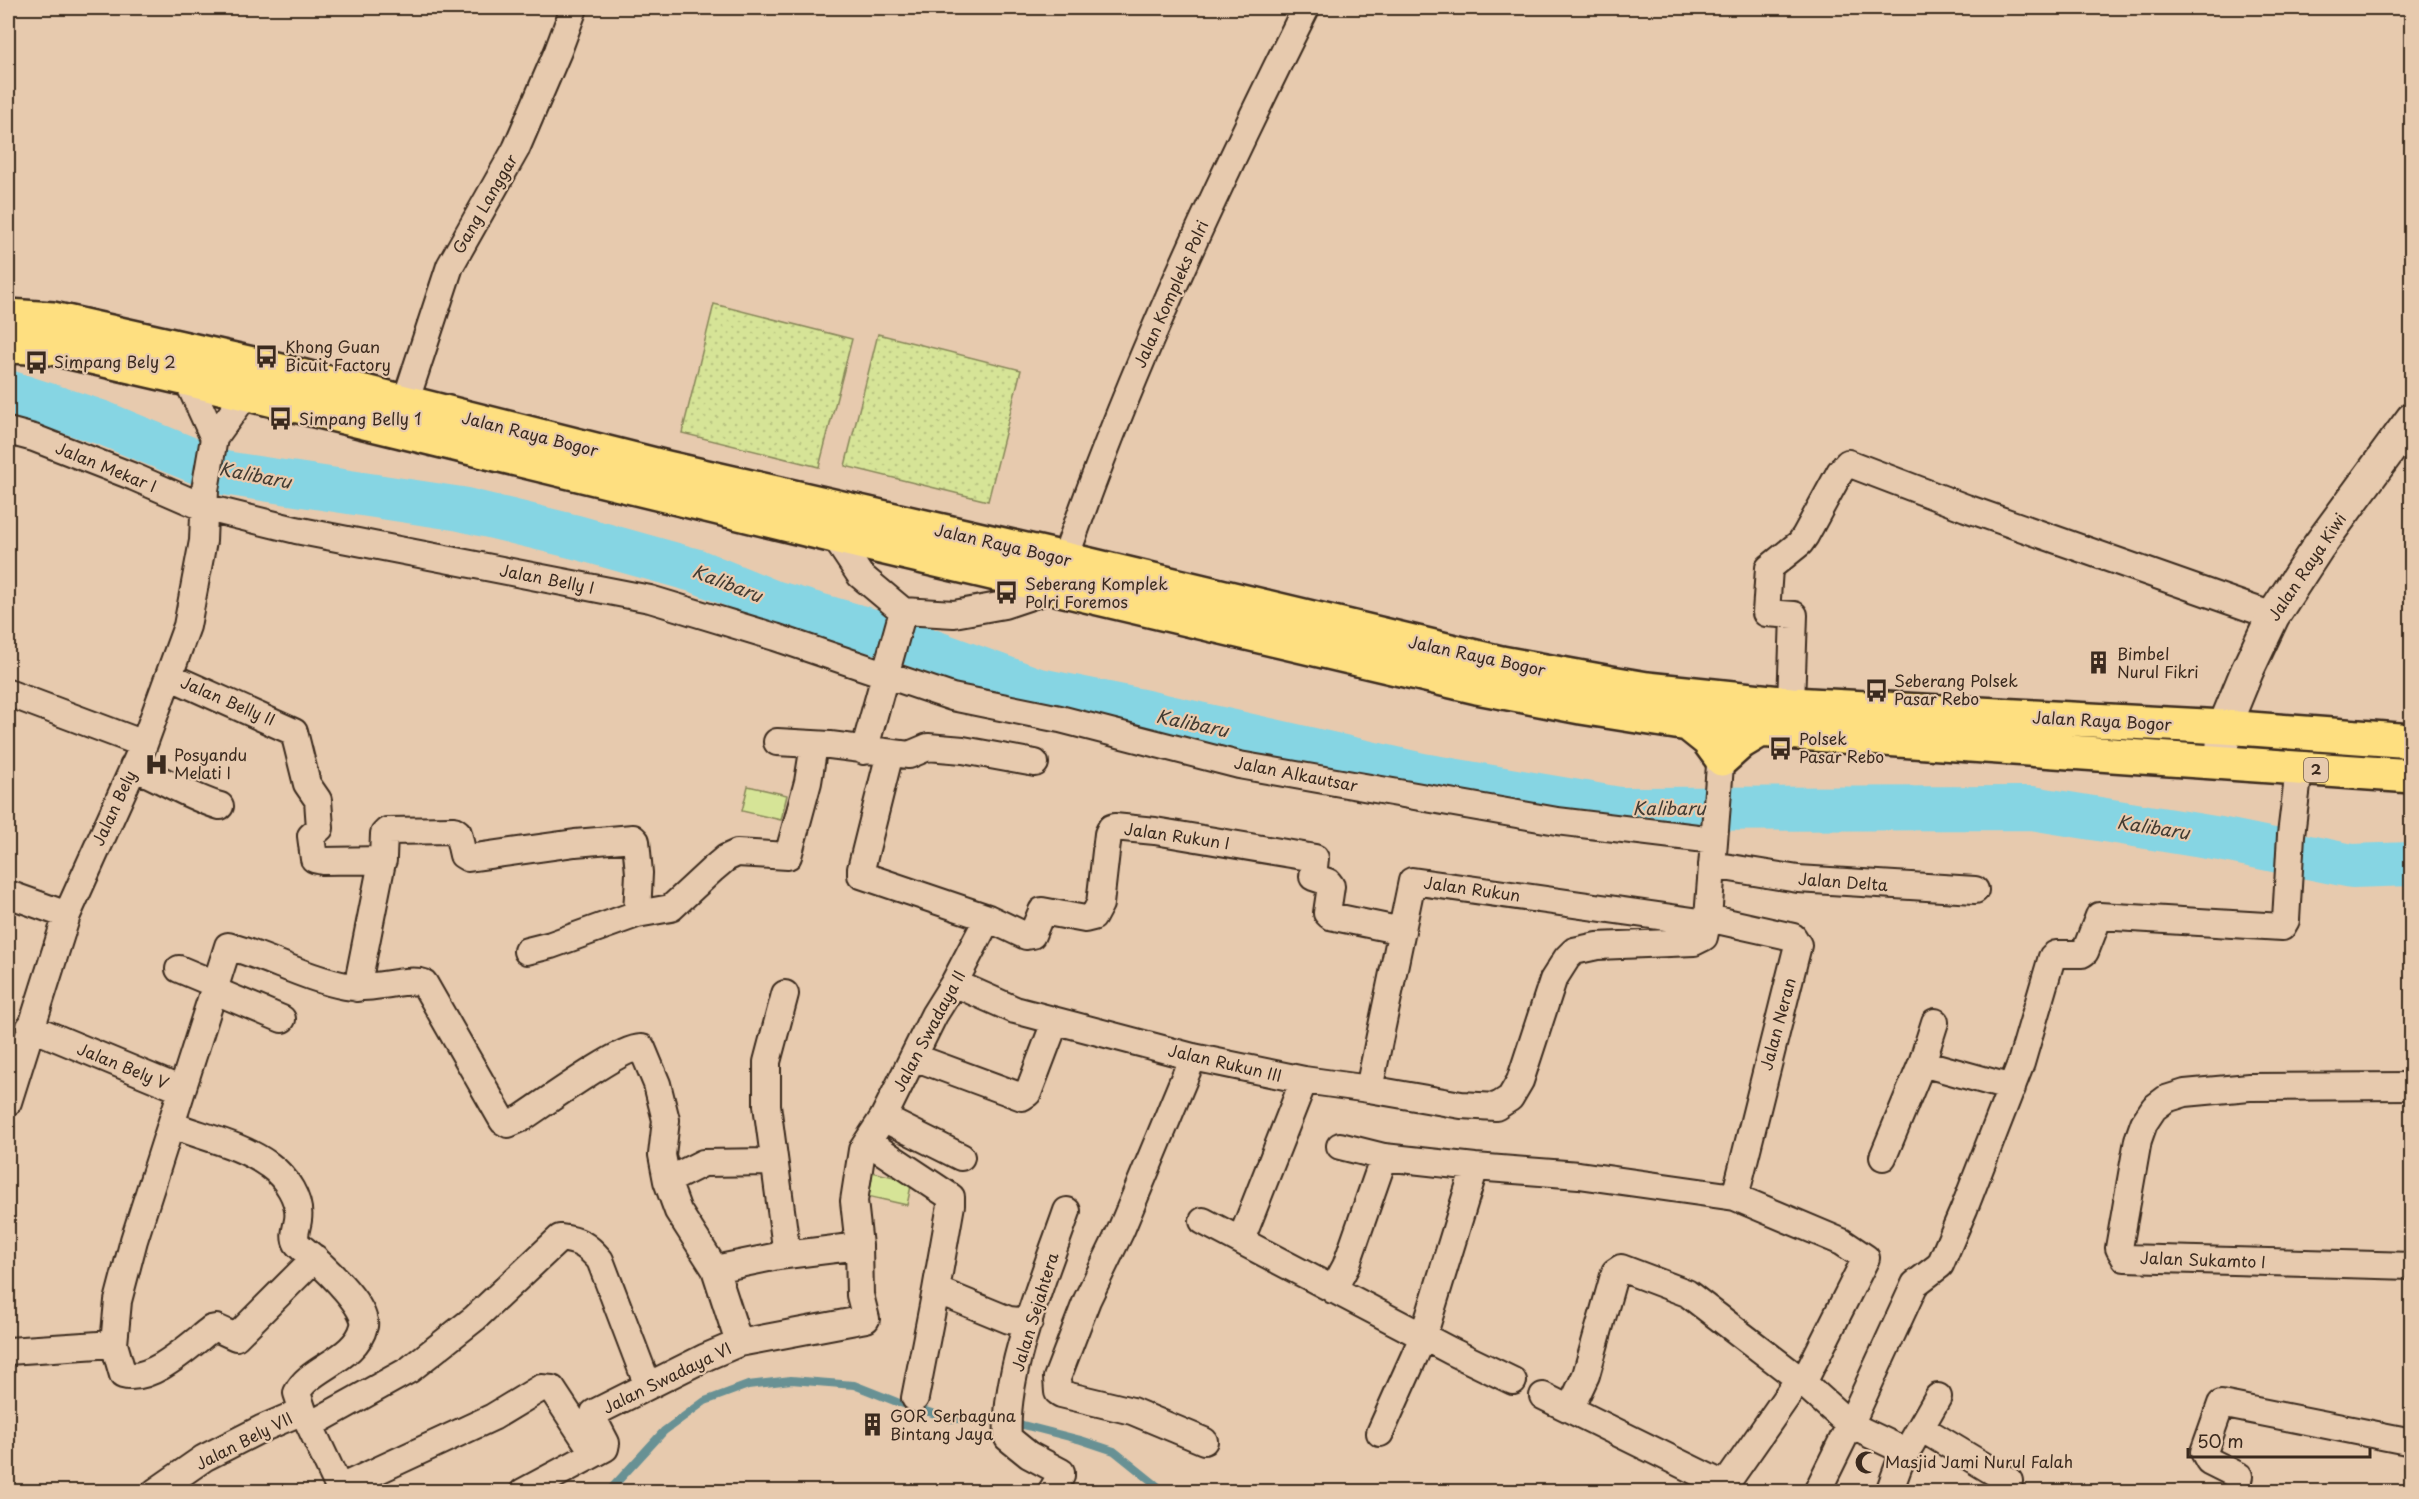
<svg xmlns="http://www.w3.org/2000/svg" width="2419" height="1499" font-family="'Playpen Sans',sans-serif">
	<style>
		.grass { fill: url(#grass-dots); stroke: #88875a; stroke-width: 1.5 }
		.green { fill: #d6e497; stroke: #88875a; stroke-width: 1.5 }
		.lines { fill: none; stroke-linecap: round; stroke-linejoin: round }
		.stream { stroke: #689194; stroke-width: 8 }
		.river { stroke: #86d5e3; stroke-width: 44 }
		.minor-casing { stroke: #3b2a1e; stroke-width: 30 }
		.tertiary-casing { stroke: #3b2a1e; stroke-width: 36 }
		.trunk-casing { stroke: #3b2a1e; stroke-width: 38 }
		.minor { stroke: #e7caae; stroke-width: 26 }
		.tertiary { stroke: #e7caae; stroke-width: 32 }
		.trunk { stroke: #fedf80; stroke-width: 33 }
		.labels { text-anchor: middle; stroke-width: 4.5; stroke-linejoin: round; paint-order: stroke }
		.shield { fill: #e7caae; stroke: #6f5a49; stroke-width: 1.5 }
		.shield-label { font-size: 15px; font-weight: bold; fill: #3b2a1e }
		.street-label { font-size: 16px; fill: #3b2a1e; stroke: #e7caae }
		.poi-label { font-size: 16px; fill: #3b2a1e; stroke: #e7caae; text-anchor: start }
		.water-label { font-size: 18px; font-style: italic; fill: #423b32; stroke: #e7caae }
	</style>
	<defs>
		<pattern id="grass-dots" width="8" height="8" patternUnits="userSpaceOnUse" patternTransform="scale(1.5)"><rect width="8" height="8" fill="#d6e497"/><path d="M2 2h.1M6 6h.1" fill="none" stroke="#b9c482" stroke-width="1.8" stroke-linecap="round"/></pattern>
	</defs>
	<rect width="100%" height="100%" fill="#e7caae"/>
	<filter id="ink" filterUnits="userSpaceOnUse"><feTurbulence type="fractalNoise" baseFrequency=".0167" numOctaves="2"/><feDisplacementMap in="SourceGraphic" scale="12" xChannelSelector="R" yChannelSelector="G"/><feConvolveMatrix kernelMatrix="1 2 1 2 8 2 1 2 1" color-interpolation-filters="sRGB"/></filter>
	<g filter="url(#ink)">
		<path class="grass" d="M 714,304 L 852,339 L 819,467 L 682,433 Z
			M 878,334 L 1021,370 L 988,501 L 845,466 Z"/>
		<path class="green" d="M 748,786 L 787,795 L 781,820 L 742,811 Z
			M 863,1170 L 912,1181 L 907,1205 L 858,1194 Z"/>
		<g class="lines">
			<path class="stream" d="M 608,1492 L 664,1431 L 705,1401 L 748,1385 L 791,1380 L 854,1385 L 897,1402 L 951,1419 L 982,1419 L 1023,1425 L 1081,1440 L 1114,1451 L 1165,1492"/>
			<path class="river" d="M 8,392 L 103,423 L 224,473 L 461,509 L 576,537 L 697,571 L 773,602 L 890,636 L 1035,689 L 1142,711 L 1422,775 L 1619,809 L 2032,808 L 2220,839 L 2352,866 L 2412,864"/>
			<defs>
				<path id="minor" d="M 190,367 L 187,379 L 214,438
					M 405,403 L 450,266 L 516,149 L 558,51 L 574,8
					M 8,431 L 34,438 L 134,477 L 203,507 L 296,530 L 650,599 L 775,637 L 952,697 L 1060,719 L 1239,765 L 1557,821 L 1714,840
					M 834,536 L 860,575 L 903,611 L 954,614 L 1004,605 L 1055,588 C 1122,388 1212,196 1306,8
					M 169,676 L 294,732 L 307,784 L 318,800 L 320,828 L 311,836 L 314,859 L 323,861 L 383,860
					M 8,693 L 144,744
					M 1791,704 L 1794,615 L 1766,613 L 1769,568 L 1800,543 L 1805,536 L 1840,472 L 1848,463 L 1966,508 L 2273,616
					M 777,742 L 830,745 L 909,755 L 928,747 L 963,750 L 1035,763
					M 864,751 L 903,611
					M 890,753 L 861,869 L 861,875 L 988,918 L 1026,936 L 1032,935 L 1042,911 L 1085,919 L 1093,917 L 1100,904 L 1108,834 L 1111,828 L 1114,827 L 1155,831 L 1315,858 L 1313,877 L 1328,882 L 1331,886 L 1327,913 L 1330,916 L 1402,931
					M 133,767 C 163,779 189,797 220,806
					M 1712,865 L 1798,879 L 1975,890
					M 8,894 L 67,915
					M 1708,918 L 1793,937 L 1798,945 L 1735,1197
					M 527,951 L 551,945 L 637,914 L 671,908 L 713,869 L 726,858 L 737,853 L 788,856 L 808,782 L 814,745
					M 179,969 L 215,984
					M 954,983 L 1015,1010 L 1193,1057 L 1304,1080 L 1369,1089 L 1461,1105 L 1496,1107 L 1510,1098 L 1520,1081 L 1553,980 L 1567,958 L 1574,951 L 1597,946 L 1694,942 L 1704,937 L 1708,918 L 1722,740
					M 357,988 L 383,857 L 384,834 L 387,831 L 454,830 L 458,833 L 463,855 L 468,858 L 575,843 L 633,838 L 636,841 L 639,873 L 637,914
					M 213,990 L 282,1019
					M 785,994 L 767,1062 L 767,1105 L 787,1255
					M 30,1027 L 182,1090 L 134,1240 L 118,1301 L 114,1344 L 123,1375 C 151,1383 190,1345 211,1329 L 216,1328 L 236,1337 L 315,1258
					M 914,1057 L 1022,1097 L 1028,1093 L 1055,1022
					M 1193,1057 L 1121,1230 L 1087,1300 L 1057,1378 L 1058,1392 L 1061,1394 L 1132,1411 L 1204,1441
					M 1922,1063 L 2012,1088
					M 2412,1086 L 2249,1087 L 2185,1093 L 2166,1099 L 2154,1108 L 2144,1123 L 2138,1140 L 2119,1248 L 2125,1258 L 2412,1266
					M 1369,1089 L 1412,881 L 1707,923
					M 182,1090 L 228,946 C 268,957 305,978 346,986 C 371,991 408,977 424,983 L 503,1121 L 508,1124 L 522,1118 C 542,1105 624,1045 642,1048 L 657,1084 L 666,1120 L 662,1155 L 667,1181 L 678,1211 L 715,1269 L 739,1343
					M 8,1102 L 67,915 L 144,744 L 187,626 L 203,541 L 205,490 L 214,438 L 246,394 L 249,378
					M 883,1118 L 961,1157
					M 172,1125 C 203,1137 242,1145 269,1165 C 286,1177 301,1200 298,1220 C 297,1227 293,1236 297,1243 C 300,1248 309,1253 314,1258 C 327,1270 368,1308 364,1326 C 356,1360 309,1367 297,1393 L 303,1411 L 341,1492
					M 868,1142 L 951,1197 L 951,1205 L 936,1290 L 1009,1320 L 1029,1322
					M 1340,1146 L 1384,1157 L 1475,1167 L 1579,1175 L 1735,1197 L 1842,1242 L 1866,1258 L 1803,1383
					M 1883,1157 L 1922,1063 L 1935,1022
					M 667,1181 L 703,1163 L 774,1162
					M 1203,1221 L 1451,1351 L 1513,1381
					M 1241,1240 L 1304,1080
					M 715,1269 L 778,1256 L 859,1246
					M 1333,1290 L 1346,1266 L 1384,1157
					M 8,1351 L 114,1344
					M 1543,1396 L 1720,1483 L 1728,1481 L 1799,1379 L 1850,1425 L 1915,1284 L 1940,1265 L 1964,1209 L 2021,1063 L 2052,957 L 2056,954 L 2082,954 L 2085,952 L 2099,916 L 2282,927 L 2286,920 L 2291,835 L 2299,769
					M 915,1398 L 936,1290
					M 1570,1409 L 1586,1375 L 1615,1272 L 1621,1268 L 1687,1293 L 1799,1379
					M 310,1425 L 409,1370 L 475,1318 L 560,1238 C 579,1240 587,1245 600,1260 L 648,1386
					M 1921,1428 L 2009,1481
					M 1380,1433 L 1423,1337 L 1475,1167
					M 340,1488 L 493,1417 L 541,1388 L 552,1389 L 594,1453
					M 155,1492 L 204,1458 L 261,1429 L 303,1411
					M 523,1492 L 605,1448 L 606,1443 L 593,1418 L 594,1413 L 706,1357 L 739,1343 L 866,1319 L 860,1295 L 859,1246 L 854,1201 L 862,1150 L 883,1118 L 934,1015 L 954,983 L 988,918
					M 1051,1492 L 1061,1476 L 1061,1472 L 1029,1455 L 1008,1438 C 1003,1372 1045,1275 1067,1211
					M 1817,1492 L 1850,1425 L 1907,1452
					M 1889,1492 L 1899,1465 L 1938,1397
					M 2235,1492 L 2239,1476 L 2209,1461 L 2204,1452 L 2221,1404 L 2412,1442"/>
				<path id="tertiary" d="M 2221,762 L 2224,727 L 2247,671 L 2273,616 L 2318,547 L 2412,419"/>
				<path id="trunk" d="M 8,316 L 53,319 L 253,364 L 667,468 L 1065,559 L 1501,663 L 1605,682 L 1647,689 L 1791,704 L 2224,727 L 2412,741
					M 8,346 L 52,348 L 187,379 L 834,536 L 1477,687 L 1581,707 L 1688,724 L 1784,732 L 2412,776
					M 1688,724 L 1708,740 L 1722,759 L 1741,742 L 1761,730"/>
			</defs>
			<use href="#minor" class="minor-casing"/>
			<use href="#tertiary" class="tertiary-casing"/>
			<use href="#trunk" class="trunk-casing"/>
			<use href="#minor" class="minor"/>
			<use href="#tertiary" class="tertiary"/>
			<use href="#trunk" class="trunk"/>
		</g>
	</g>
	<defs>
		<symbol id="bus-bare" viewBox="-9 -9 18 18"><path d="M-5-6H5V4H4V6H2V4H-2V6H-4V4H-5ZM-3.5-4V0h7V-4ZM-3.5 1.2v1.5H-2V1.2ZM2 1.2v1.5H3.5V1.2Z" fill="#3b2a1e" stroke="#e7caae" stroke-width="2.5" paint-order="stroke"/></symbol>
		<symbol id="building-bare" viewBox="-9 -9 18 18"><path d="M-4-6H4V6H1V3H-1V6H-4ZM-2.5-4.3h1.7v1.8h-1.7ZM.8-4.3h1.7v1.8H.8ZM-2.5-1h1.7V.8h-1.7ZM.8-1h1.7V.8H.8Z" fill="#3b2a1e" stroke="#e7caae" stroke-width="2.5" paint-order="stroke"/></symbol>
		<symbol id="hospital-bare" viewBox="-9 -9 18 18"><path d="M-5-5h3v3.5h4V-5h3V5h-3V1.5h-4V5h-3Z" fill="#3b2a1e" stroke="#e7caae" stroke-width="2.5" paint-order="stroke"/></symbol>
		<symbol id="mosque-bare" viewBox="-9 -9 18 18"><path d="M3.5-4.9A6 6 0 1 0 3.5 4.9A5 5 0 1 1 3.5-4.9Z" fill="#3b2a1e" stroke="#e7caae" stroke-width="2.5" paint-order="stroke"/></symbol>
	</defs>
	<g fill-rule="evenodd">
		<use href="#bus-bare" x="250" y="340" width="33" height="33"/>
		<use href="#bus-bare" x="20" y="346" width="33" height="33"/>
		<use href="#bus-bare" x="264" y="402" width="33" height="33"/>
		<use href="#bus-bare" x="990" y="576" width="33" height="33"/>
		<use href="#building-bare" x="2082" y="646" width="33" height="33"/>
		<use href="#bus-bare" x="1860" y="674" width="33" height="33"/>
		<use href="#bus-bare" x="1764" y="732" width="33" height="33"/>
		<use href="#hospital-bare" x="140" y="748" width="33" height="33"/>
		<use href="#building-bare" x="856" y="1408" width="33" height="33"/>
		<use href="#mosque-bare" x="1850" y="1446" width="33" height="33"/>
	</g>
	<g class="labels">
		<rect class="shield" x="2304" y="758" width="24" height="24" rx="4.5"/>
		<g class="shield-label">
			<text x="2316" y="775">2</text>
		</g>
		<g class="street-label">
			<text transform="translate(485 204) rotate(-60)" y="6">Gang Langgar</text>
			<text transform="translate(1171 294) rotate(-66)" y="6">Jalan Kompleks Polri</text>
			<text transform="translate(530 434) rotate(14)" y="6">Jalan Raya Bogor</text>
			<text transform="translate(106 467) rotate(22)" y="6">Jalan Mekar I</text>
			<text transform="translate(1003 545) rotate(13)" y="6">Jalan Raya Bogor</text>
			<text transform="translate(2307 567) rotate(-56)" y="6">Jalan Raya Kiwi</text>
			<text transform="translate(547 579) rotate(11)" y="6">Jalan Belly I</text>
			<text transform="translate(1477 656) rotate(12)" y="6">Jalan Raya Bogor</text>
			<text transform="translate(228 701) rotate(23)" y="6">Jalan Belly II</text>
			<text transform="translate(2102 721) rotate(3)" y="6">Jalan Raya Bogor</text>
			<text transform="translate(1296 774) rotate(11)" y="6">Jalan Alkautsar</text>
			<text transform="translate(114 808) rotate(-65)" y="6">Jalan Bely</text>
			<text transform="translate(1177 836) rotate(8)" y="6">Jalan Rukun I</text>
			<text transform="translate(1843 882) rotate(4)" y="6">Jalan Delta</text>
			<text transform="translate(1472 889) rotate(8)" y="6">Jalan Rukun</text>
			<text transform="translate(1778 1024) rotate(-75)" y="6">Jalan Neran</text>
			<text transform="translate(929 1031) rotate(-62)" y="6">Jalan Swadaya II</text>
			<text transform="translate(1225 1063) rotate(13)" y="6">Jalan Rukun III</text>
			<text transform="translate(123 1066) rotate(22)" y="6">Jalan Bely V</text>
			<text transform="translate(2203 1260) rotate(2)" y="6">Jalan Sukamto I</text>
			<text transform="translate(1035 1312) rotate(-73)" y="6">Jalan Sejahtera</text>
			<text transform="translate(667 1378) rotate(-26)" y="6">Jalan Swadaya VI</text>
			<text transform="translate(244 1441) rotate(-27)" y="6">Jalan Bely VII</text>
		</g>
		<g class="poi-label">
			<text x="285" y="353">Khong Guan<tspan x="285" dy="18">Bicuit Factory</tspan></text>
			<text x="54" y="368">Simpang Bely 2</text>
			<text x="299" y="425">Simpang Belly 1</text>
			<text x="1025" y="590">Seberang Komplek<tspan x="1025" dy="18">Polri Foremos</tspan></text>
			<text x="2117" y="660">Bimbel<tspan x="2117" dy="18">Nurul Fikri</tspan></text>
			<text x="1894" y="687">Seberang Polsek<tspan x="1894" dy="18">Pasar Rebo</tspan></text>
			<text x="1799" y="745">Polsek<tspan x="1799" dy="18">Pasar Rebo</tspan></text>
			<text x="174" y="761">Posyandu<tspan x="174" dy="18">Melati I</tspan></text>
			<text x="890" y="1422">GOR Serbaguna<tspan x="890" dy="18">Bintang Jaya</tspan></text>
			<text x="1885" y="1468">Masjid Jami Nurul Falah</text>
		</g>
		<g class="water-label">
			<text transform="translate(255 476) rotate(11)" y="6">Kalibaru</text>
			<text transform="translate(727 584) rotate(21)" y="6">Kalibaru</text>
			<text transform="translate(1192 724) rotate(12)" y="6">Kalibaru</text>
			<text x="1669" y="815">Kalibaru</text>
			<text transform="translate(2153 828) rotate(9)" y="6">Kalibaru</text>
		</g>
	</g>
	<rect width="2419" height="1499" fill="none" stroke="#e7caae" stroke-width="30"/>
	<rect x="15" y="15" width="2389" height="1469" fill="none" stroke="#3b2a1e" stroke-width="2" filter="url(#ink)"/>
	<path d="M2188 1448v9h182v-9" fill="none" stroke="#3b2a1e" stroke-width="3"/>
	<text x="2197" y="1448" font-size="18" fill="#3b2a1e" stroke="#e7caae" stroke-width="4.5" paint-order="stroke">50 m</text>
</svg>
